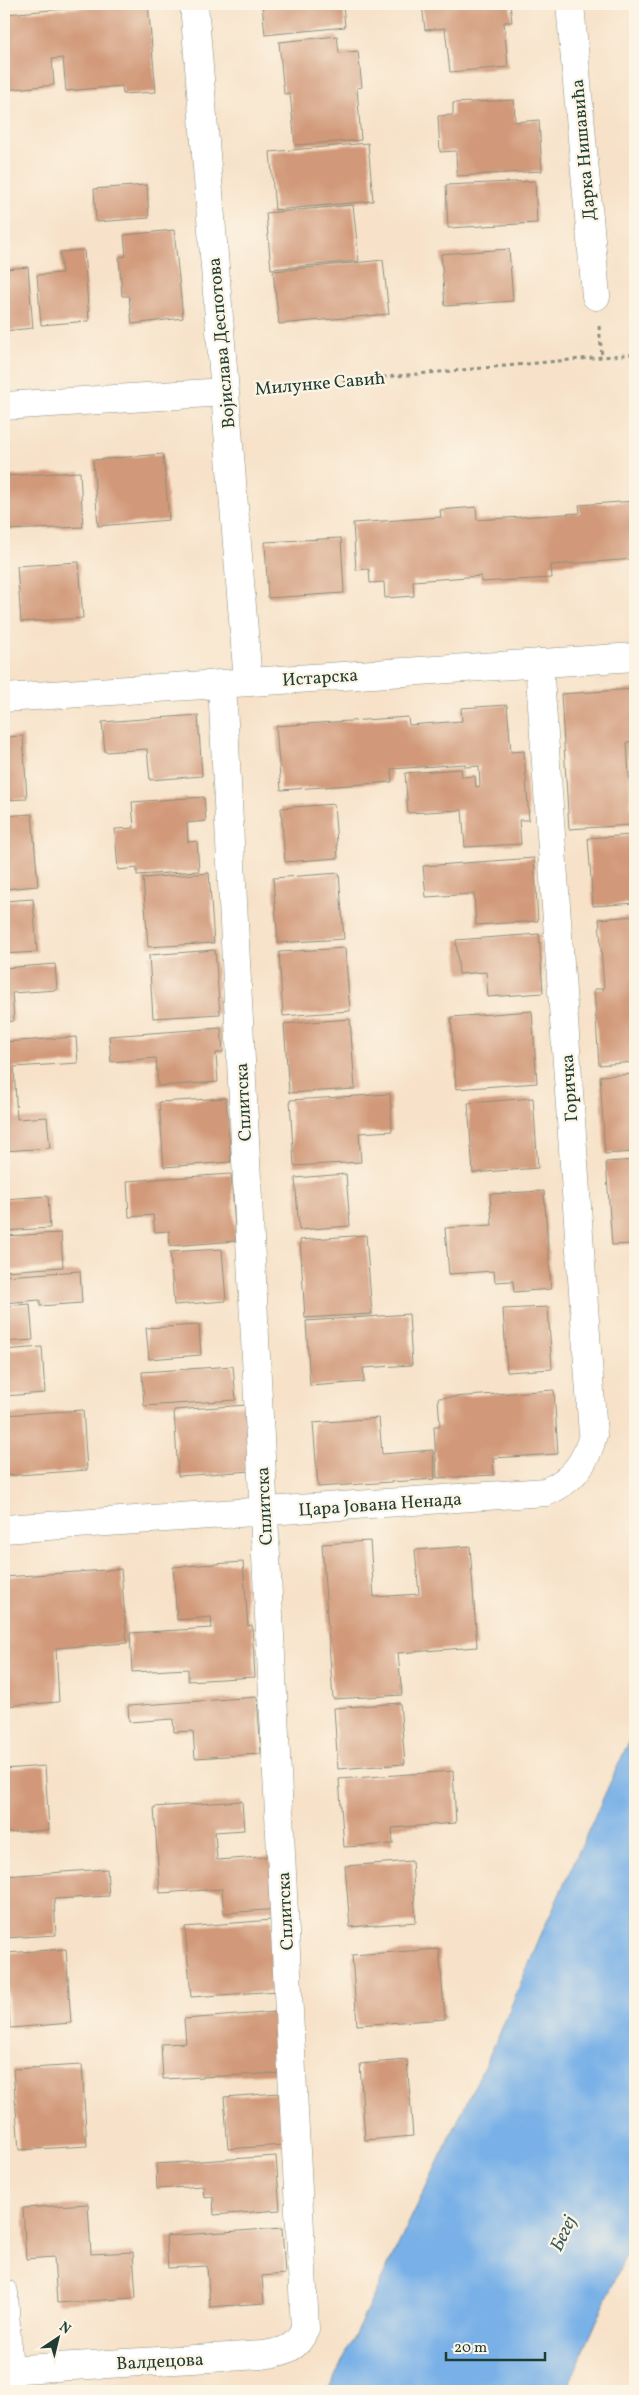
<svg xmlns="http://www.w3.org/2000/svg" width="639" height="2395" font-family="Vollkorn,serif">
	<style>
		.water { fill: #78b0e7; stroke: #4c768e }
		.building { fill: #d19979 }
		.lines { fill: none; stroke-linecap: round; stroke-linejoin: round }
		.minor-casing { stroke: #8b907e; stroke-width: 29 }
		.path { stroke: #8b907e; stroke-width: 3; stroke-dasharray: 4 4; stroke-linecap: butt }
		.minor { stroke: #fff; stroke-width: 28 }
		.labels { text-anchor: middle; stroke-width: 4.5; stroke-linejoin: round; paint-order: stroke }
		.street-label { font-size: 18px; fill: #1f3d34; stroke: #fcf5e5 }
		.water-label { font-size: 19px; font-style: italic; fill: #355a61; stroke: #fcf5e5 }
	</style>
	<rect width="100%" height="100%" fill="#fcf5e5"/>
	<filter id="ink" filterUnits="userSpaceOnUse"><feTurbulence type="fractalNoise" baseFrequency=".02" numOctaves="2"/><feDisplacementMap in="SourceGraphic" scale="10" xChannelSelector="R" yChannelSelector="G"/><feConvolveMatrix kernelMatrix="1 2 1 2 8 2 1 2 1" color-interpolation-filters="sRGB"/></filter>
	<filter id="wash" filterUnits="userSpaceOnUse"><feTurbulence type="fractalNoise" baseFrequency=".0096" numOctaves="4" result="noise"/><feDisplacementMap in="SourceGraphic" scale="20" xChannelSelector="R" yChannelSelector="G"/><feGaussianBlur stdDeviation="1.12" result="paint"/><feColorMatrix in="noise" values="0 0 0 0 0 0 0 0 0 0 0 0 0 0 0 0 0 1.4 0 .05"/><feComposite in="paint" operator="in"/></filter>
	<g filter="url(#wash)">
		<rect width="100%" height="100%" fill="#f7e2c9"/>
		<path class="water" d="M 635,1728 L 635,2234 L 566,2391 L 328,2391 L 499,2035 L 540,1937 Z"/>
		<g id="blocks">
			<path class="building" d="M 122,4 L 148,4 L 156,92 L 123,94 L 122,86 L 66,91 L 63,58 L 52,59 L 54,85 L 4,90 L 4,18 L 7,18 L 6,14 Z
				M 262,4 L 343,4 L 345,27 L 265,35 Z
				M 422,4 L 510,4 L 512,22 L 504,22 L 508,67 L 450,72 L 445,28 L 425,30 Z
				M 337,36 L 339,53 L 358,51 L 362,87 L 357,88 L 361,140 L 295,145 L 290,93 L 284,94 L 279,42 Z
				M 514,100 L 515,122 L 539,120 L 542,171 L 457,176 L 456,151 L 440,152 L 438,116 L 453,115 L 453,103 Z
				M 368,143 L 373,201 L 275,210 L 270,152 Z
				M 535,181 L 537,223 L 448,228 L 446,185 Z
				M 147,185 L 149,218 L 96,222 L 94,189 Z
				M 353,205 L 359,261 L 271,269 L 266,213 Z
				M 174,230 L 183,318 L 132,324 L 129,296 L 122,296 L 119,257 L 126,256 L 124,235 Z
				M 509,249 L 513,301 L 445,306 L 441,254 Z
				M 84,250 L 89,321 L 41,325 L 37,275 L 62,273 L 60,252 Z
				M 383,260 L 389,314 L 279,324 L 273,271 Z
				M 28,267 L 33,328 L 4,331 L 4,269 Z
				M 163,454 L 169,520 L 98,526 L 93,460 Z
				M 80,472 L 83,527 L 5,530 L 4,476 Z
				M 635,501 L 635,559 L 551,565 L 552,578 L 481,582 L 481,576 L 413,581 L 414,596 L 385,598 L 384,582 L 370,583 L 369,569 L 356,570 L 353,523 L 441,517 L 440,510 L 476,507 L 477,520 L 580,513 L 579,505 Z
				M 341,538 L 344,593 L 268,598 L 265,542 Z
				M 79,562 L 83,618 L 21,622 L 17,566 Z
				M 635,689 L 635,741 L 627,742 L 632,825 L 569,829 L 561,694 Z
				M 507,705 L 511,752 L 524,751 L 529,820 L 519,820 L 521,844 L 465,847 L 462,810 L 408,813 L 405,773 L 461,769 L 462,777 L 475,776 L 476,787 L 480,786 L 479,766 L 465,767 L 465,764 L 391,769 L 392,782 L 281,790 L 276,726 L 408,717 L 409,725 L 462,721 L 461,708 Z
				M 198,715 L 202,776 L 150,780 L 147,749 L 105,752 L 102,722 Z
				M 23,736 L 27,799 L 4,800 L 4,737 Z
				M 204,797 L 206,821 L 187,823 L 188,842 L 197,841 L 199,871 L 137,875 L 137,868 L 118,870 L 115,829 L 134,828 L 132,802 Z
				M 334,804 L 338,858 L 285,862 L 281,808 Z
				M 32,814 L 38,886 L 4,889 L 4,816 Z
				M 632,835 L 633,841 L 635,841 L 635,903 L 593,906 L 588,838 Z
				M 534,858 L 538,921 L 476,925 L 474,894 L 426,897 L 423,866 Z
				M 209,873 L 214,943 L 148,947 L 143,878 Z
				M 339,873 L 344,939 L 278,943 L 273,878 Z
				M 33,899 L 37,952 L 4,954 L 4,901 Z
				M 635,916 L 635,1062 L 599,1065 L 594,989 L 604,989 L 599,919 Z
				M 539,934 L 543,993 L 488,997 L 486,972 L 459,974 L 456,940 Z
				M 345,948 L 350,1011 L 283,1016 L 279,952 Z
				M 215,950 L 220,1014 L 153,1018 L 149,955 Z
				M 55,964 L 57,990 L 12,993 L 14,1021 L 4,1022 L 4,968 Z
				M 532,1011 L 537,1083 L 456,1089 L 451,1017 Z
				M 350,1019 L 355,1089 L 289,1093 L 284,1024 Z
				M 221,1028 L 223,1052 L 216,1053 L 218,1082 L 158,1086 L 156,1058 L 111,1062 L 109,1036 Z
				M 76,1037 L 78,1063 L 14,1067 L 17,1119 L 47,1117 L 50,1148 L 4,1151 L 4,1042 Z
				M 635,1074 L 635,1152 L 605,1154 L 600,1076 Z
				M 390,1094 L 392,1131 L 359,1133 L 361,1162 L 294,1166 L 290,1100 Z
				M 226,1098 L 231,1162 L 164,1167 L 159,1102 Z
				M 533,1098 L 538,1168 L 473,1173 L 468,1103 Z
				M 635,1160 L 635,1244 L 612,1245 L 606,1162 Z
				M 231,1174 L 236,1241 L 170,1246 L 169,1231 L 155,1232 L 153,1215 L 129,1217 L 127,1181 Z
				M 346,1174 L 350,1226 L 299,1230 L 295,1178 Z
				M 544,1191 L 551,1289 L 514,1292 L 513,1281 L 495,1282 L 494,1271 L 449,1274 L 445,1228 L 492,1225 L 490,1194 Z
				M 48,1196 L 50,1228 L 4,1231 L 4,1199 Z
				M 61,1233 L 63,1267 L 4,1271 L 4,1236 Z
				M 366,1235 L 372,1314 L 305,1318 L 300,1240 Z
				M 222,1249 L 226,1301 L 174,1305 L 170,1252 Z
				M 80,1271 L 82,1303 L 40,1306 L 40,1300 L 4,1303 L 4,1276 Z
				M 30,1304 L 33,1340 L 4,1342 L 4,1306 Z
				M 548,1307 L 552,1369 L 507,1372 L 503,1309 Z
				M 409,1314 L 412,1365 L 363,1368 L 364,1382 L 310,1386 L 306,1321 Z
				M 199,1325 L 201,1355 L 149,1359 L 146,1328 Z
				M 42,1347 L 45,1393 L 4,1396 L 4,1350 Z
				M 233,1366 L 236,1400 L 144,1406 L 142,1372 Z
				M 554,1390 L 558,1454 L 493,1458 L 494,1475 L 437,1478 L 434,1426 L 440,1426 L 438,1398 Z
				M 247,1405 L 252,1471 L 178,1476 L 174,1410 Z
				M 83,1410 L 87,1470 L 4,1476 L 4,1415 Z
				M 379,1418 L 382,1454 L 433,1450 L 435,1479 L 318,1487 L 313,1423 Z
				M 370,1541 L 374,1597 L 419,1594 L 415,1550 L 470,1546 L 477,1647 L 398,1653 L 402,1695 L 333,1699 L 322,1544 Z
				M 243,1562 L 248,1626 L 252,1625 L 255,1677 L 188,1681 L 188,1669 L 132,1672 L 130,1633 L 212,1628 L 211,1617 L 177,1620 L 173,1567 Z
				M 121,1569 L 127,1643 L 56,1648 L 59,1702 L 4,1706 L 4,1577 Z
				M 257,1697 L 261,1754 L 195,1758 L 193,1731 L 174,1732 L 173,1719 L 129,1722 L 128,1706 Z
				M 400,1703 L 405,1764 L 338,1769 L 334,1708 Z
				M 45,1766 L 49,1830 L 4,1833 L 4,1769 Z
				M 453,1771 L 456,1823 L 392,1828 L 393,1844 L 344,1847 L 339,1779 Z
				M 242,1801 L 244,1830 L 215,1832 L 217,1860 L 277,1856 L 281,1909 L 224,1913 L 222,1889 L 160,1893 L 154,1807 Z
				M 412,1861 L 416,1922 L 350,1927 L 345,1866 Z
				M 107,1869 L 109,1896 L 54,1899 L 56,1935 L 4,1938 L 4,1876 Z
				M 272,1920 L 278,1991 L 191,1997 L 185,1927 Z
				M 66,1949 L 71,2023 L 10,2028 L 5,1953 Z
				M 439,1949 L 445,2019 L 357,2025 L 352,1955 Z
				M 278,2012 L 283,2073 L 163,2079 L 161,2044 L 186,2043 L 184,2019 Z
				M 407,2060 L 413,2136 L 365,2140 L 360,2064 Z
				M 82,2065 L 87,2146 L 19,2150 L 13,2069 Z
				M 279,2093 L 283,2145 L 228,2149 L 224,2097 Z
				M 276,2156 L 280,2210 L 214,2215 L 213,2197 L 204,2198 L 203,2186 L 157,2189 L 156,2164 Z
				M 88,2204 L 91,2254 L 133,2252 L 136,2298 L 57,2303 L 54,2257 L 26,2259 L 23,2208 Z
				M 282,2228 L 285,2274 L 262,2276 L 264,2303 L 210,2307 L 207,2266 L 168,2268 L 166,2236 Z"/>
		</g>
	</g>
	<g filter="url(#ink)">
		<use href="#blocks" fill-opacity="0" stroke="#8b907e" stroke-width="1"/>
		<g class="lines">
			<defs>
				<path id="minor" d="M 194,4 L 248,682
					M 570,4 L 596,296
					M 4,406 L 225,392
					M 4,698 L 635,657
					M 4,1529 L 546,1492 C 572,1481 586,1463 593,1435 L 539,663
					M 4,2293 L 10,2391
					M 4,2370 L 263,2355 C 283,2352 297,2349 305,2329 L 222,684"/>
			</defs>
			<use href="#minor" class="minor-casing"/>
			<path class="path" d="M 599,326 L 602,357
				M 255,389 L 635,354"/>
			<use href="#minor" class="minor"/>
		</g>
	</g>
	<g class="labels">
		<g class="street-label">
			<text transform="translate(583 150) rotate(-95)" y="6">Дарка Нишавића</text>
			<text transform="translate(221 343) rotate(-95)" y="6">Војислава Деспотова</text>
			<text transform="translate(320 383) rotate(-5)" y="6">Милунке Савић</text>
			<text transform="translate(320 677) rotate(-4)" y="6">Истарска</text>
			<text transform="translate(569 1088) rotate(-94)" y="6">Горичка</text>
			<text transform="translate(243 1102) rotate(-93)" y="6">Сплитска</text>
			<text transform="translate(380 1504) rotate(-4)" y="6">Цара Јована Ненада</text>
			<text transform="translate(264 1506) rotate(-93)" y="6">Сплитска</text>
			<text transform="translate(285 1911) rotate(-93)" y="6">Сплитска</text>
			<text transform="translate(160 2361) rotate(-3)" y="6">Валдецова</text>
		</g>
		<g class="water-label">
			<text transform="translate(562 2233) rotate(-65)" y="7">Бегеј</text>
		</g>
	</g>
	<rect width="639" height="2395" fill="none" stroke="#fcf5e5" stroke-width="20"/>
	<g transform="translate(58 2338) rotate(35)" stroke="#fcf5e5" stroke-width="4" paint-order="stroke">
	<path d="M0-4L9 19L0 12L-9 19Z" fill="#1f3d34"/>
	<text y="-8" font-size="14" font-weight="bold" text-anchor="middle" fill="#1f3d34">N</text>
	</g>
	<path d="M446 2352v8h99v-8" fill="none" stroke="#1f3d34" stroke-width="2.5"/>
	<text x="454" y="2352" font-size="15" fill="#1f3d34" stroke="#fcf5e5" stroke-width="4" paint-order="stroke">20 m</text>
</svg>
